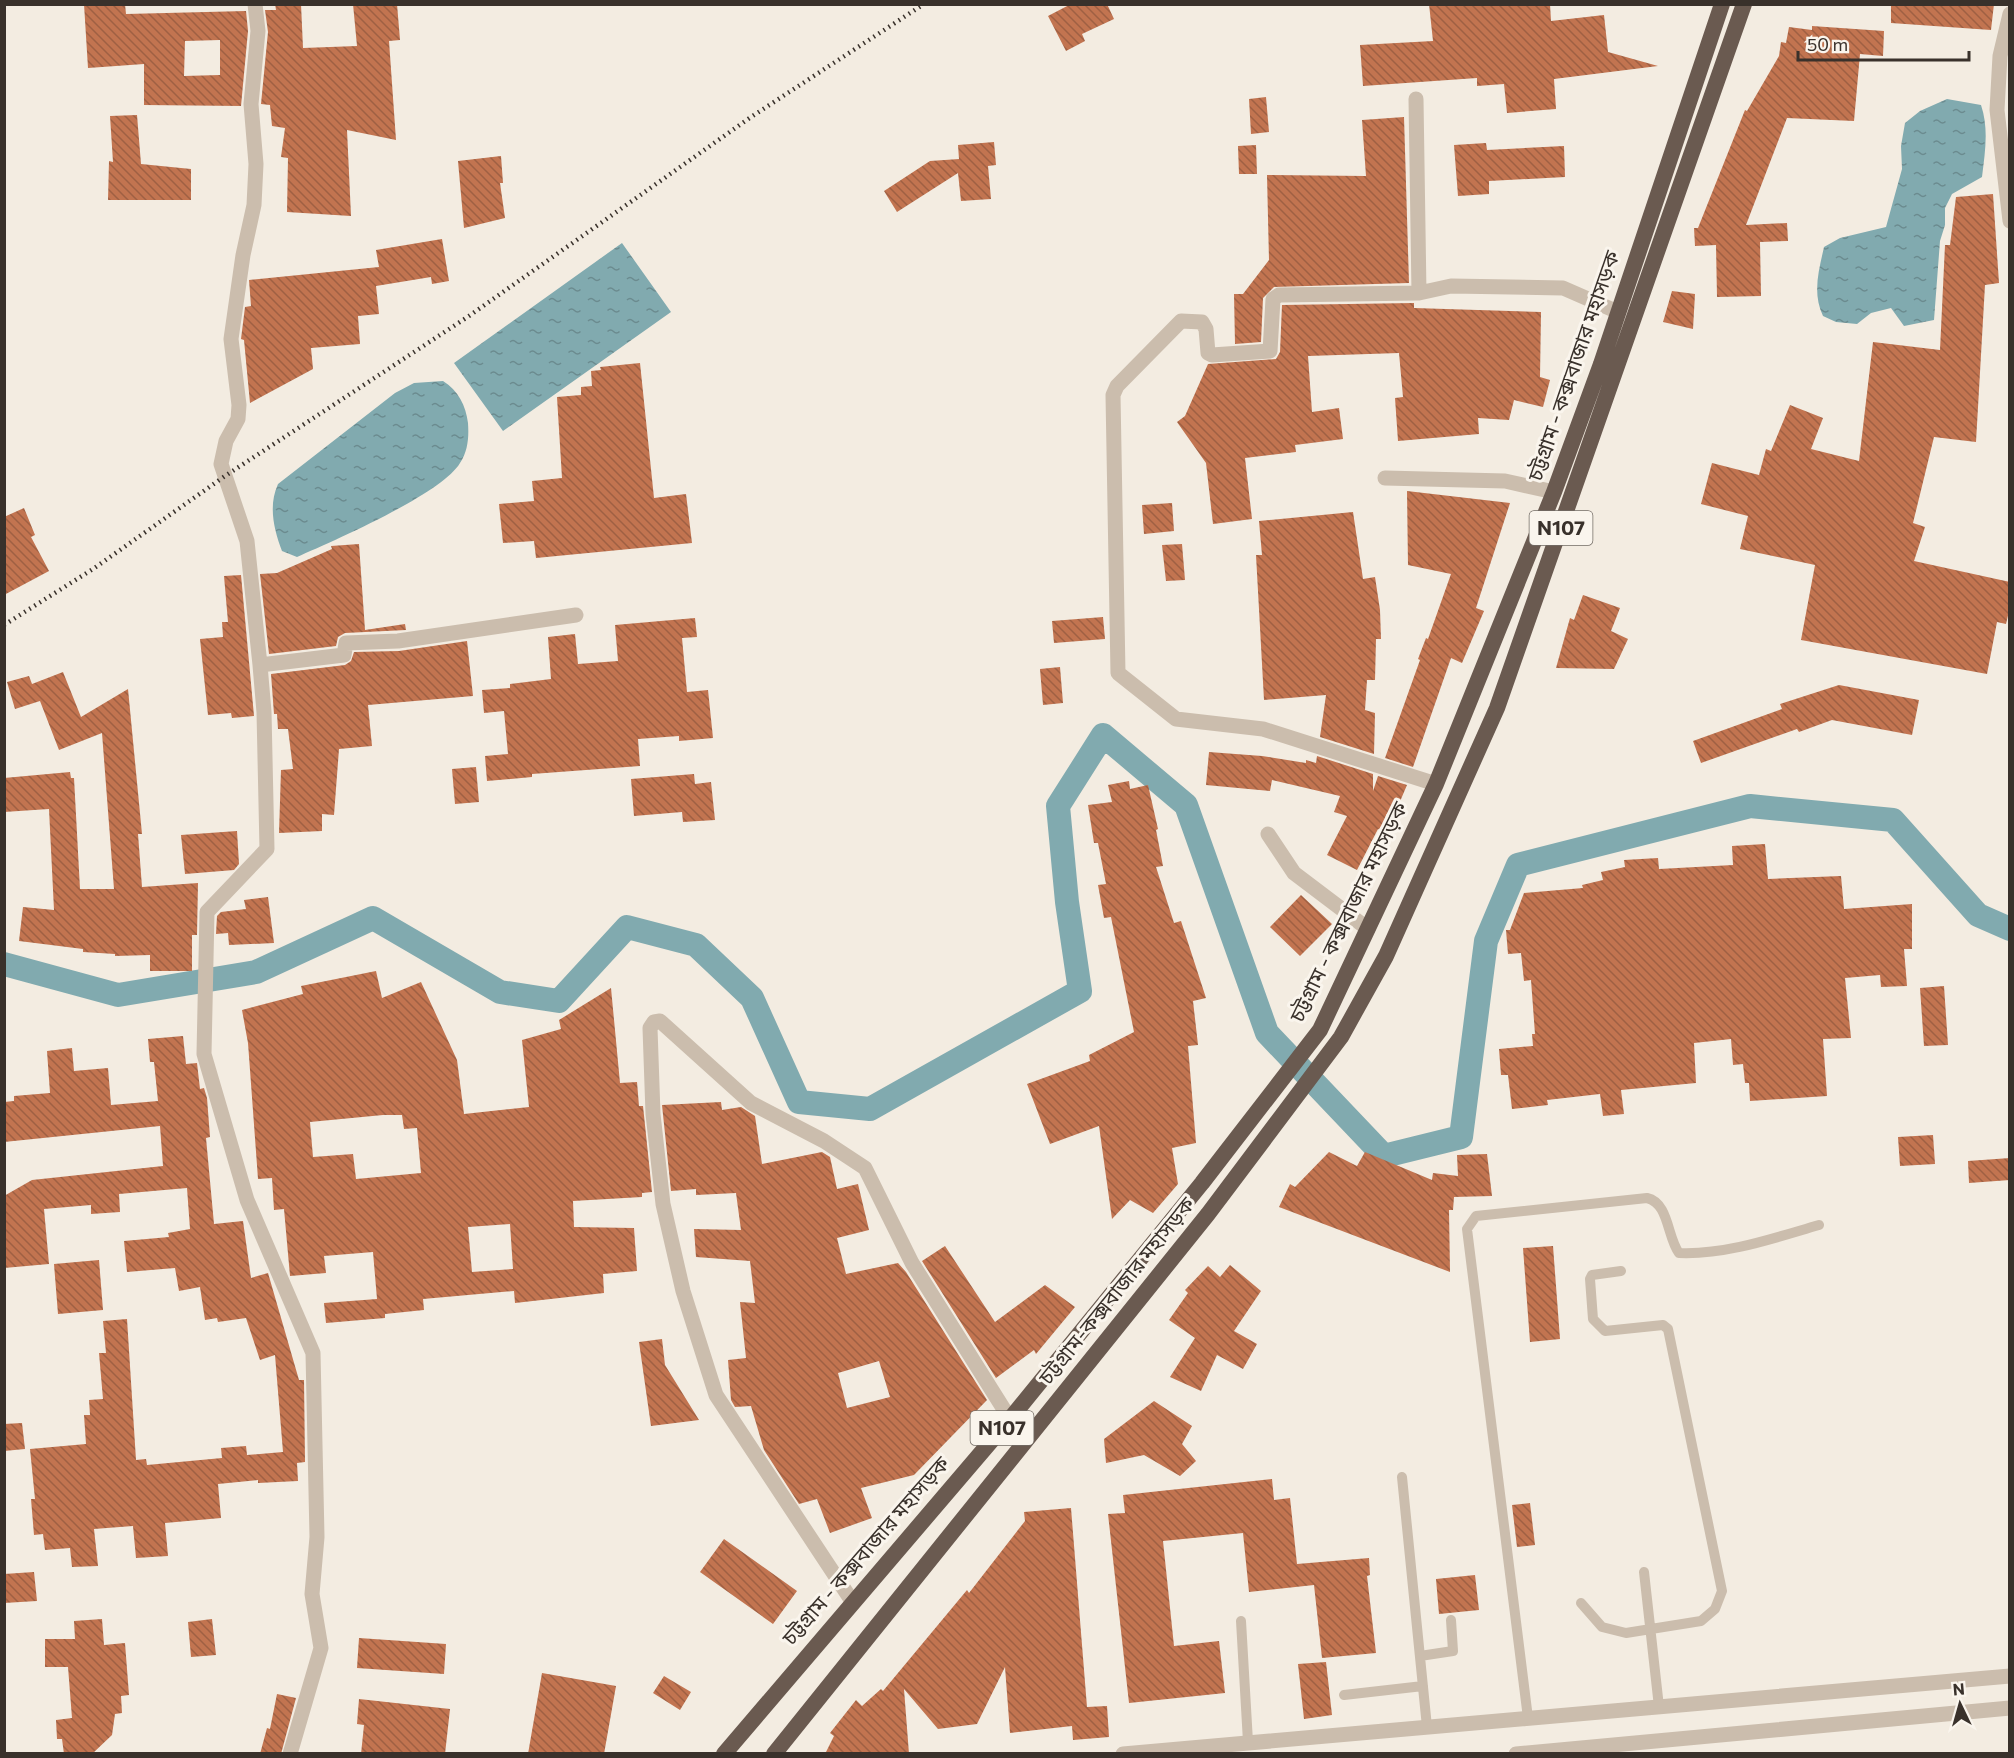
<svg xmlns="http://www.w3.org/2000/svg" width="2014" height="1758" font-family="Commissioner,'Noto Sans Bengali',sans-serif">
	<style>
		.water { fill: url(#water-ripples) }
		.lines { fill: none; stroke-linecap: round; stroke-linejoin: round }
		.canal { stroke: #81aaaf; stroke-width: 24 }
		.building { fill: url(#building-back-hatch); fill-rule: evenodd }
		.service { stroke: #cbbdad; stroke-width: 10 }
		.minor { stroke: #cbbdad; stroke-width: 15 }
		.tertiary { stroke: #cbbdad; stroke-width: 15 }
		.trunk { stroke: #6a5a50; stroke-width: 16 }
		.rail { stroke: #39312b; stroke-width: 4.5; stroke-dasharray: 1.5 4.5; stroke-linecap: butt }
		.labels { text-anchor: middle; stroke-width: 6; stroke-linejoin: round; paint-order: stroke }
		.shield { fill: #faf5ed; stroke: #736c65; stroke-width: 1.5 }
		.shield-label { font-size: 20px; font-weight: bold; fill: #39312b }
		.street-label { font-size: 21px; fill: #39312b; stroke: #faf5ed }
	</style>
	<defs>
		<pattern id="water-ripples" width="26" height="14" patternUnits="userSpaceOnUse" patternTransform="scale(1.5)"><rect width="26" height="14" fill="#81aaaf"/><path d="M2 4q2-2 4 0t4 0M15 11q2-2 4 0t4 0" fill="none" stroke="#6b8b8f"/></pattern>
		<pattern id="building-back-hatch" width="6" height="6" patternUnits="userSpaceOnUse" patternTransform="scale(1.5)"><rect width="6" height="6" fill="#c27450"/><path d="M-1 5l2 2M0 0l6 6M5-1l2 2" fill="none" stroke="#9f6043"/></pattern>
	</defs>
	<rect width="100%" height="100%" fill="#f3ece1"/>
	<path class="water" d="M 1947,99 L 1981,105 C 1989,129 1985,152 1982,177 L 1952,194 L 1945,208 L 1945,225 L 1940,241 L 1934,320 L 1904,326 L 1891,308 L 1871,313 L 1857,324 L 1836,322 L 1823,316 C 1812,293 1819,270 1824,247 L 1840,238 L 1886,227 L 1902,169 L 1901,146 L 1905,123 L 1920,111 Z
		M 622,243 L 671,312 L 503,431 L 454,363 Z
		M 443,381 C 458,390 466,406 468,423 C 469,437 468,451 460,463 C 442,494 333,541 297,557 L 282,551 C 274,530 268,506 278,484 L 395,393 L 414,383 Z"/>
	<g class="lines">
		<path class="canal" d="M 4,964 L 118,995 L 256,972 L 373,918 L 500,992 L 559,1001 L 627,927 L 696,945 L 752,998 L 799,1102 L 870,1109 L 1080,991 L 1067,902 L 1058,806 L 1103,735 L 1186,805 L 1267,1033 L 1384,1156 L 1461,1137 L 1486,941 L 1518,865 L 1750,806 L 1893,820 L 1978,915 L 2010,929"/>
	</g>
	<path class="building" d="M 84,4 L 125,4 L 126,14 L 246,11 L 248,31 L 241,106 L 144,105 L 144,64 L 88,68 ZM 220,40 L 220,75 L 184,76 L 185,41 Z
		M 275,4 L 301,4 L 303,48 L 357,46 L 353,4 L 397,4 L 400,40 L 389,41 L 396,140 L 347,130 L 351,216 L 287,212 L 288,158 L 281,157 L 285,128 L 272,126 L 270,105 L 261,104 L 268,32 L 265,10 L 276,10 Z
		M 1071,4 L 1107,4 L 1114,19 L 1082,34 L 1085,41 L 1066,51 L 1048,16 Z
		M 1429,4 L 1550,4 L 1551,21 L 1604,15 L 1608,52 L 1658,66 L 1554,79 L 1556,109 L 1507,113 L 1504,84 L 1477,86 L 1477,78 L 1363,86 L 1360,45 L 1433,41 Z
		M 1891,4 L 1994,4 L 1991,30 L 1891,23 Z
		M 1812,26 L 1884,31 L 1883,56 L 1860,54 L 1854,121 L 1787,118 L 1746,225 L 1787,223 L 1788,241 L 1760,242 L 1761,296 L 1717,297 L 1716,245 L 1695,246 L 1694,228 L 1698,228 L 1745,110 L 1747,111 L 1779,56 L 1781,42 L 1786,43 L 1789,27 L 1812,30 Z
		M 1266,97 L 1269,132 L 1251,134 L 1249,99 Z
		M 137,115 L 141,164 L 191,169 L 191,200 L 108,200 L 109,161 L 113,162 L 110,116 Z
		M 1404,117 L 1409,283 L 1274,287 L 1263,298 L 1261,342 L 1235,344 L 1234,294 L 1243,294 L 1269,260 L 1267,175 L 1366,176 L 1362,120 Z
		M 994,142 L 996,165 L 988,166 L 991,199 L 961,201 L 958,173 L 897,212 L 884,191 L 930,161 L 959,159 L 958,145 Z
		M 1486,143 L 1487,150 L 1564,146 L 1565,177 L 1489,181 L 1489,194 L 1458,196 L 1454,145 Z
		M 1256,145 L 1257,174 L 1239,174 L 1238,146 Z
		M 501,156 L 503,183 L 500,183 L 505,218 L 464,228 L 458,161 Z
		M 1993,194 L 1999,283 L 1985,285 L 1976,442 L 1934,437 L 1913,523 L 1925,527 L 1914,561 L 2010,582 L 2010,607 L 2006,624 L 1997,622 L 1987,674 L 1801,640 L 1815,565 L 1740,549 L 1748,516 L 1701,504 L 1712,463 L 1759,475 L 1766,449 L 1771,451 L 1790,405 L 1823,418 L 1811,449 L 1859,461 L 1873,342 L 1940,350 L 1945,245 L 1950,245 L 1956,197 Z
		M 442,239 L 449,281 L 432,284 L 431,277 L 376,286 L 379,314 L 358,316 L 360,344 L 311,348 L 313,369 L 250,403 L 244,340 L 241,339 L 245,307 L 251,306 L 249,280 L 379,267 L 376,250 Z
		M 1672,291 L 1695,294 L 1693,329 L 1663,322 Z
		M 1414,303 L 1414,308 L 1541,312 L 1540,377 L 1550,380 L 1543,407 L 1514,400 L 1509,420 L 1478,418 L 1479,434 L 1398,441 L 1395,398 L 1403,397 L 1399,353 L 1308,356 L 1312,412 L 1339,408 L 1343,439 L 1295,445 L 1296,452 L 1245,458 L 1252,519 L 1213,524 L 1206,463 L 1177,422 L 1185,416 L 1208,364 L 1276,359 L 1280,352 L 1282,305 Z
		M 640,363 L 654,498 L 686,494 L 692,543 L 536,558 L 534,541 L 503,543 L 499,504 L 534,501 L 532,481 L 562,478 L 557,397 L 581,395 L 581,387 L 592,386 L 591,371 L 601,370 L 600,367 Z
		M 1407,491 L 1510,503 L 1476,608 L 1484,611 L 1462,663 L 1451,658 L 1413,767 L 1385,758 L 1420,660 L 1418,659 L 1426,638 L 1428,639 L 1451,574 L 1408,565 Z
		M 1172,503 L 1174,531 L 1144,534 L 1142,505 Z
		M 24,508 L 35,535 L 31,537 L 49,571 L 4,595 L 4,517 Z
		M 1353,512 L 1363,579 L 1375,577 L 1380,610 L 1381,639 L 1376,639 L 1375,680 L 1367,680 L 1365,710 L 1375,713 L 1374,754 L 1320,737 L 1326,695 L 1264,700 L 1256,555 L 1262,555 L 1259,521 Z
		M 359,544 L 365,630 L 405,624 L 406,630 L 345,633 L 338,637 L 336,646 L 269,654 L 260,574 L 277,573 L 332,549 L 331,546 Z
		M 1182,544 L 1185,580 L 1166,581 L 1162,545 Z
		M 241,575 L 254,716 L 232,718 L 231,713 L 208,715 L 200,639 L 223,637 L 222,622 L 228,622 L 224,576 Z
		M 1583,595 L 1620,608 L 1611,631 L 1628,639 L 1614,669 L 1556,668 L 1570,618 L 1574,620 Z
		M 1103,617 L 1105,639 L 1054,643 L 1052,621 Z
		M 695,618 L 697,637 L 682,638 L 687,692 L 708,690 L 713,738 L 679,741 L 679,736 L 638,739 L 640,766 L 532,774 L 532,777 L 487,781 L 485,756 L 508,754 L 504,711 L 484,713 L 482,690 L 510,688 L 510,684 L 551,679 L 548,637 L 575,634 L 578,664 L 618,661 L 615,625 Z
		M 467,641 L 473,696 L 368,705 L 372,746 L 339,749 L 334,815 L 322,814 L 322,831 L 279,833 L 281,770 L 293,769 L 288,729 L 278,729 L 277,714 L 274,714 L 271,674 L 345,665 L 351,661 L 354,652 L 399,651 Z
		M 1060,667 L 1063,703 L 1043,705 L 1040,669 Z
		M 63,672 L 81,717 L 128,689 L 142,834 L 138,834 L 142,887 L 198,883 L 197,935 L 192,935 L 192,971 L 150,971 L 150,955 L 115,956 L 115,954 L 83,952 L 83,949 L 19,941 L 23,907 L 54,910 L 49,809 L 4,812 L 4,778 L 70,772 L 71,778 L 74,778 L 80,889 L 114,889 L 102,733 L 59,750 L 40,701 L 15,709 L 7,682 L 29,676 L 32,684 Z
		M 1839,685 L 1919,700 L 1912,735 L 1832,720 L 1799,732 L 1797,729 L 1701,763 L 1693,741 L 1782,709 L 1780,704 Z
		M 1209,752 L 1262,756 L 1306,763 L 1306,760 L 1316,763 L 1317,756 L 1373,774 L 1373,791 L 1378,776 L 1407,785 L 1387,832 L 1378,829 L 1357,870 L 1327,855 L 1347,816 L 1334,812 L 1340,796 L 1272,780 L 1270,791 L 1206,785 Z
		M 476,767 L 479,802 L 455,804 L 452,769 Z
		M 694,774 L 695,784 L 711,782 L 715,820 L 683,822 L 682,812 L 634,816 L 631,779 Z
		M 1129,781 L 1130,789 L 1148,785 L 1158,829 L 1156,830 L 1163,866 L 1156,867 L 1174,923 L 1181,921 L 1206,998 L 1193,1001 L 1198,1045 L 1188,1046 L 1196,1143 L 1172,1148 L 1178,1184 L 1153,1213 L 1130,1200 L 1112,1219 L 1099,1126 L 1050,1144 L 1027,1084 L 1090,1061 L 1089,1055 L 1134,1032 L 1111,917 L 1104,918 L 1098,885 L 1106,884 L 1098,843 L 1094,843 L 1088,805 L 1112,802 L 1108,785 Z
		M 237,831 L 239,864 L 234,870 L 185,874 L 181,835 Z
		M 1765,844 L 1768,879 L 1841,876 L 1844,909 L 1912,904 L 1912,949 L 1904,949 L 1907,986 L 1881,987 L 1880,975 L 1845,978 L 1851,1038 L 1823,1039 L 1827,1096 L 1750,1101 L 1749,1083 L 1745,1083 L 1743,1064 L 1733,1065 L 1731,1039 L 1694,1043 L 1696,1083 L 1621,1090 L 1624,1114 L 1603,1116 L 1600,1094 L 1547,1100 L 1548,1105 L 1512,1109 L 1508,1075 L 1501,1075 L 1499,1049 L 1533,1046 L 1532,1034 L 1535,1034 L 1531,980 L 1524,981 L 1521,953 L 1508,954 L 1506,930 L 1510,930 L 1524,893 L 1583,888 L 1582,885 L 1603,880 L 1601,872 L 1625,867 L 1624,860 L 1658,858 L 1659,869 L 1733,865 L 1732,846 Z
		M 1301,895 L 1332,924 L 1300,956 L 1270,927 Z
		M 268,897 L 274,943 L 229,945 L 228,933 L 216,934 L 217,916 L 221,912 L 246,909 L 244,900 Z
		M 376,971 L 382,998 L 421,982 L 457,1060 L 464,1114 L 529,1107 L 522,1040 L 561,1029 L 559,1020 L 611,988 L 620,1083 L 637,1082 L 639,1106 L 643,1106 L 652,1192 L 642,1193 L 642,1197 L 573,1201 L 574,1227 L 634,1228 L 637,1271 L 603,1274 L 604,1293 L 515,1303 L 514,1291 L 423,1299 L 424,1310 L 385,1314 L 385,1318 L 326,1323 L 324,1303 L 377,1299 L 373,1252 L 324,1256 L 326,1273 L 290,1276 L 284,1209 L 274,1210 L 272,1178 L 258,1179 L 248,1043 L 242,1010 L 303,994 L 301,986 ZM 383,1115 L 402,1115 L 404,1129 L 417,1128 L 421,1173 L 356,1179 L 353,1154 L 313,1157 L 310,1122 ZM 510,1224 L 513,1269 L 472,1272 L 468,1227 Z
		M 1944,986 L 1948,1045 L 1924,1046 L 1920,988 Z
		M 183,1036 L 186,1064 L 197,1063 L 200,1089 L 204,1088 L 207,1098 L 210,1137 L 206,1138 L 214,1224 L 243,1221 L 251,1278 L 268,1273 L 299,1380 L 304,1380 L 305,1462 L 297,1463 L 298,1481 L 258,1483 L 258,1480 L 218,1484 L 221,1518 L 165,1523 L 168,1556 L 136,1558 L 133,1526 L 94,1529 L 98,1566 L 72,1567 L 70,1548 L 45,1550 L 43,1534 L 34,1535 L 31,1499 L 35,1499 L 30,1449 L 86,1444 L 84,1415 L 90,1415 L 89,1400 L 103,1399 L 99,1353 L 106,1353 L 103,1321 L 127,1319 L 136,1460 L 146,1459 L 147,1465 L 222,1458 L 221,1448 L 246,1446 L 247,1455 L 283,1452 L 275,1355 L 260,1360 L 246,1318 L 218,1322 L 217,1318 L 205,1320 L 200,1287 L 179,1291 L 175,1268 L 127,1272 L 124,1241 L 169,1237 L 168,1233 L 190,1229 L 187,1188 L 119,1194 L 120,1212 L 91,1214 L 91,1205 L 44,1209 L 49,1264 L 4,1268 L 4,1196 L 32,1180 L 163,1166 L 160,1126 L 4,1142 L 4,1102 L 14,1101 L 14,1096 L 50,1093 L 47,1051 L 72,1048 L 74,1071 L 108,1068 L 111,1105 L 158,1101 L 154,1062 L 150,1062 L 148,1039 Z
		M 721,1102 L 722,1110 L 741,1107 L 755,1116 L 762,1164 L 822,1152 L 830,1157 L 837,1189 L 858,1184 L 869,1230 L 837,1238 L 846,1274 L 898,1263 L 906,1272 L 987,1400 L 914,1475 L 861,1488 L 872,1518 L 830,1533 L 817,1499 L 799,1504 L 764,1450 L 751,1406 L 735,1407 L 731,1400 L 728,1360 L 746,1358 L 740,1302 L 755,1303 L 750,1261 L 696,1257 L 694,1229 L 741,1230 L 736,1193 L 696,1195 L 696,1189 L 671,1191 L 662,1105 ZM 879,1361 L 890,1397 L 847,1408 L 838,1373 Z
		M 1933,1135 L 1935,1164 L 1900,1166 L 1898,1137 Z
		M 1329,1152 L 1357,1166 L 1365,1152 L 1432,1180 L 1433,1173 L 1458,1176 L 1457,1155 L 1487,1154 L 1492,1196 L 1454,1197 L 1453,1210 L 1449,1210 L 1450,1272 L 1279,1207 L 1290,1184 L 1295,1187 Z
		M 2010,1158 L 2010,1180 L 1969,1183 L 1968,1161 Z
		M 945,1246 L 995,1322 L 1045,1285 L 1075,1307 L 1036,1354 L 1034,1350 L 996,1378 L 922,1261 Z
		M 1553,1246 L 1560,1339 L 1530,1342 L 1523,1248 Z
		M 99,1260 L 103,1310 L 58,1314 L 54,1264 Z
		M 1230,1265 L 1261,1291 L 1234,1331 L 1257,1344 L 1243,1369 L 1217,1355 L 1201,1391 L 1170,1377 L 1195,1338 L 1169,1320 L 1188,1293 L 1185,1290 L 1208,1266 L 1220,1277 Z
		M 662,1339 L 665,1365 L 699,1420 L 651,1426 L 639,1342 Z
		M 1154,1401 L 1192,1426 L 1182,1444 L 1196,1461 L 1180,1476 L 1144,1455 L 1106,1463 L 1104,1439 Z
		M 22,1423 L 25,1449 L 4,1451 L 4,1424 Z
		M 1272,1479 L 1274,1500 L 1290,1498 L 1297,1564 L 1369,1558 L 1370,1575 L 1367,1576 L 1376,1653 L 1322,1658 L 1314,1585 L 1249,1592 L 1243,1533 L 1163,1541 L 1174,1646 L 1219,1641 L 1225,1693 L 1129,1703 L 1108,1514 L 1125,1513 L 1123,1495 Z
		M 1530,1503 L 1535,1545 L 1517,1547 L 1512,1505 Z
		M 1071,1508 L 1087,1707 L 1107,1706 L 1109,1737 L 1073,1740 L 1072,1726 L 1010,1733 L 1005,1667 L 977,1724 L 938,1729 L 904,1689 L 909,1754 L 825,1754 L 834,1736 L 830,1733 L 856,1700 L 862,1706 L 881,1689 L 883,1691 L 967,1590 L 969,1593 L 1025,1521 L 1024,1512 Z
		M 724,1539 L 797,1591 L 773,1624 L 700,1572 Z
		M 34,1572 L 37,1601 L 4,1603 L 4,1574 Z
		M 1475,1575 L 1479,1610 L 1439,1614 L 1436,1579 Z
		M 102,1619 L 104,1645 L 125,1643 L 129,1695 L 121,1696 L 122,1713 L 115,1714 L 112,1735 L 92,1754 L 64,1754 L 62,1739 L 57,1739 L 56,1720 L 72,1718 L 68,1667 L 45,1667 L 45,1639 L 75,1639 L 74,1621 Z
		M 212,1619 L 216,1655 L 191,1657 L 188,1622 Z
		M 359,1638 L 446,1644 L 444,1674 L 357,1668 Z
		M 1326,1662 L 1332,1715 L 1304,1719 L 1298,1664 Z
		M 542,1673 L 616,1686 L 604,1754 L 528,1754 Z
		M 664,1676 L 691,1692 L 680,1710 L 653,1693 Z
		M 277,1694 L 296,1698 L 281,1754 L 260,1754 L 267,1728 L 270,1729 Z
		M 359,1699 L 450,1709 L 445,1754 L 361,1754 L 364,1725 L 357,1724 Z"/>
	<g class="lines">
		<path class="service" d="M 1402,1477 L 1427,1727
			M 1644,1572 L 1659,1707
			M 1581,1603 L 1602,1627 L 1626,1633 L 1701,1621 L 1715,1609 L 1722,1591 L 1668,1329 L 1663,1325 L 1605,1331 L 1593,1319 L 1590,1279 L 1592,1275 L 1621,1271
			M 1241,1621 L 1248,1742
			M 1420,1656 L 1453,1651 L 1451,1620
			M 1344,1695 L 1423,1686
			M 1528,1718 L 1467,1229 L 1476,1216 L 1647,1198 C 1669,1203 1667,1237 1679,1253 C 1726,1255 1774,1238 1819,1225"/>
		<path class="minor" d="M 255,4 L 258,31 L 251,104 L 256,164 L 254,205 L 243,255 L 231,339 L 239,405 L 238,419 L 226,441 L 221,464 L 247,541 L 260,665
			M 2010,14 L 2000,56 L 1997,110 L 2010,221
			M 1416,99 L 1419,293
			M 1385,478 L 1505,481 L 1554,492
			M 1436,784 L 1263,729 L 1176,719 L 1118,673 L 1113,395 L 1117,386 L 1181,321 L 1202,322 L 1206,329 L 1208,353 L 1212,355 L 1270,351 L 1273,299 L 1279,295 L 1419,293 L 1451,286 L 1563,288 L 1618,312
			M 1268,834 L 1294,873 L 1368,929
			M 852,1601 L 716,1395 L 683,1291 L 663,1204 L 653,1114 L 650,1028 L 654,1022 L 660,1021 L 751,1103 L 824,1141 L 865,1168 L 912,1263 L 1010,1419
			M 290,1754 L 321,1648 L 312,1594 L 317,1537 L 313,1353 L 247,1200 L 204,1054 L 207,912 L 267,849 L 264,712 L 260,665 L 344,655 L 346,643 L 398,641 L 576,615"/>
		<path class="tertiary" d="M 1123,1754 L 2010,1676
			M 1516,1754 L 2010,1708"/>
		<path class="trunk" d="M 724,1754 L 1010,1419 L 1202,1183 L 1320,1030 L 1436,784 L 1554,492 L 1601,364 L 1722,4
			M 774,1754 L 1208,1214 L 1341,1037 L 1386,956 L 1497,708 L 1744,4"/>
		<path class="rail" d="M 4,625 L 93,569 L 225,476 L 469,316 L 751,117 L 924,4"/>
	</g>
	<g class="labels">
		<g class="shield">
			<rect x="1529.5" y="511" width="63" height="34" rx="4.5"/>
			<rect x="970.5" y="1411" width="63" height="34" rx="4.5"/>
		</g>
		<g class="shield-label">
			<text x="1561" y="535">N107</text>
			<text x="1002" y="1435">N107</text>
		</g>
		<g class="street-label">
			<text transform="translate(1574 366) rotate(-71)" y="7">চট্টগ্রাম - কক্সবাজার মহাসড়ক</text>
			<text transform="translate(1349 912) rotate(-64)" y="7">চট্টগ্রাম - কক্সবাজার মহাসড়ক</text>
			<text transform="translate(1117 1291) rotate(-51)" y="7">চট্টগ্রাম-কক্সবাজার মহাসড়ক</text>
			<text transform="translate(866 1551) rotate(-49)" y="7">চট্টগ্রাম - কক্সবাজার মহাসড়ক</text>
		</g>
	</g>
	<rect width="2014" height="1758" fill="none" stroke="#39312b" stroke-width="12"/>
	<g transform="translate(1960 1704) rotate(355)" stroke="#faf5ed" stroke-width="4.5" paint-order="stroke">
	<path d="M0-4.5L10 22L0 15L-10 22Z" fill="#39312b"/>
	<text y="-9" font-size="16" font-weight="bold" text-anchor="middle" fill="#39312b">N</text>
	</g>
	<path d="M1798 51v9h171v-9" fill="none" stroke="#39312b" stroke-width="3"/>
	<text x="1807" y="51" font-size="18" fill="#39312b" stroke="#faf5ed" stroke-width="4.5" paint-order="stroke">50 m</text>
</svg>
